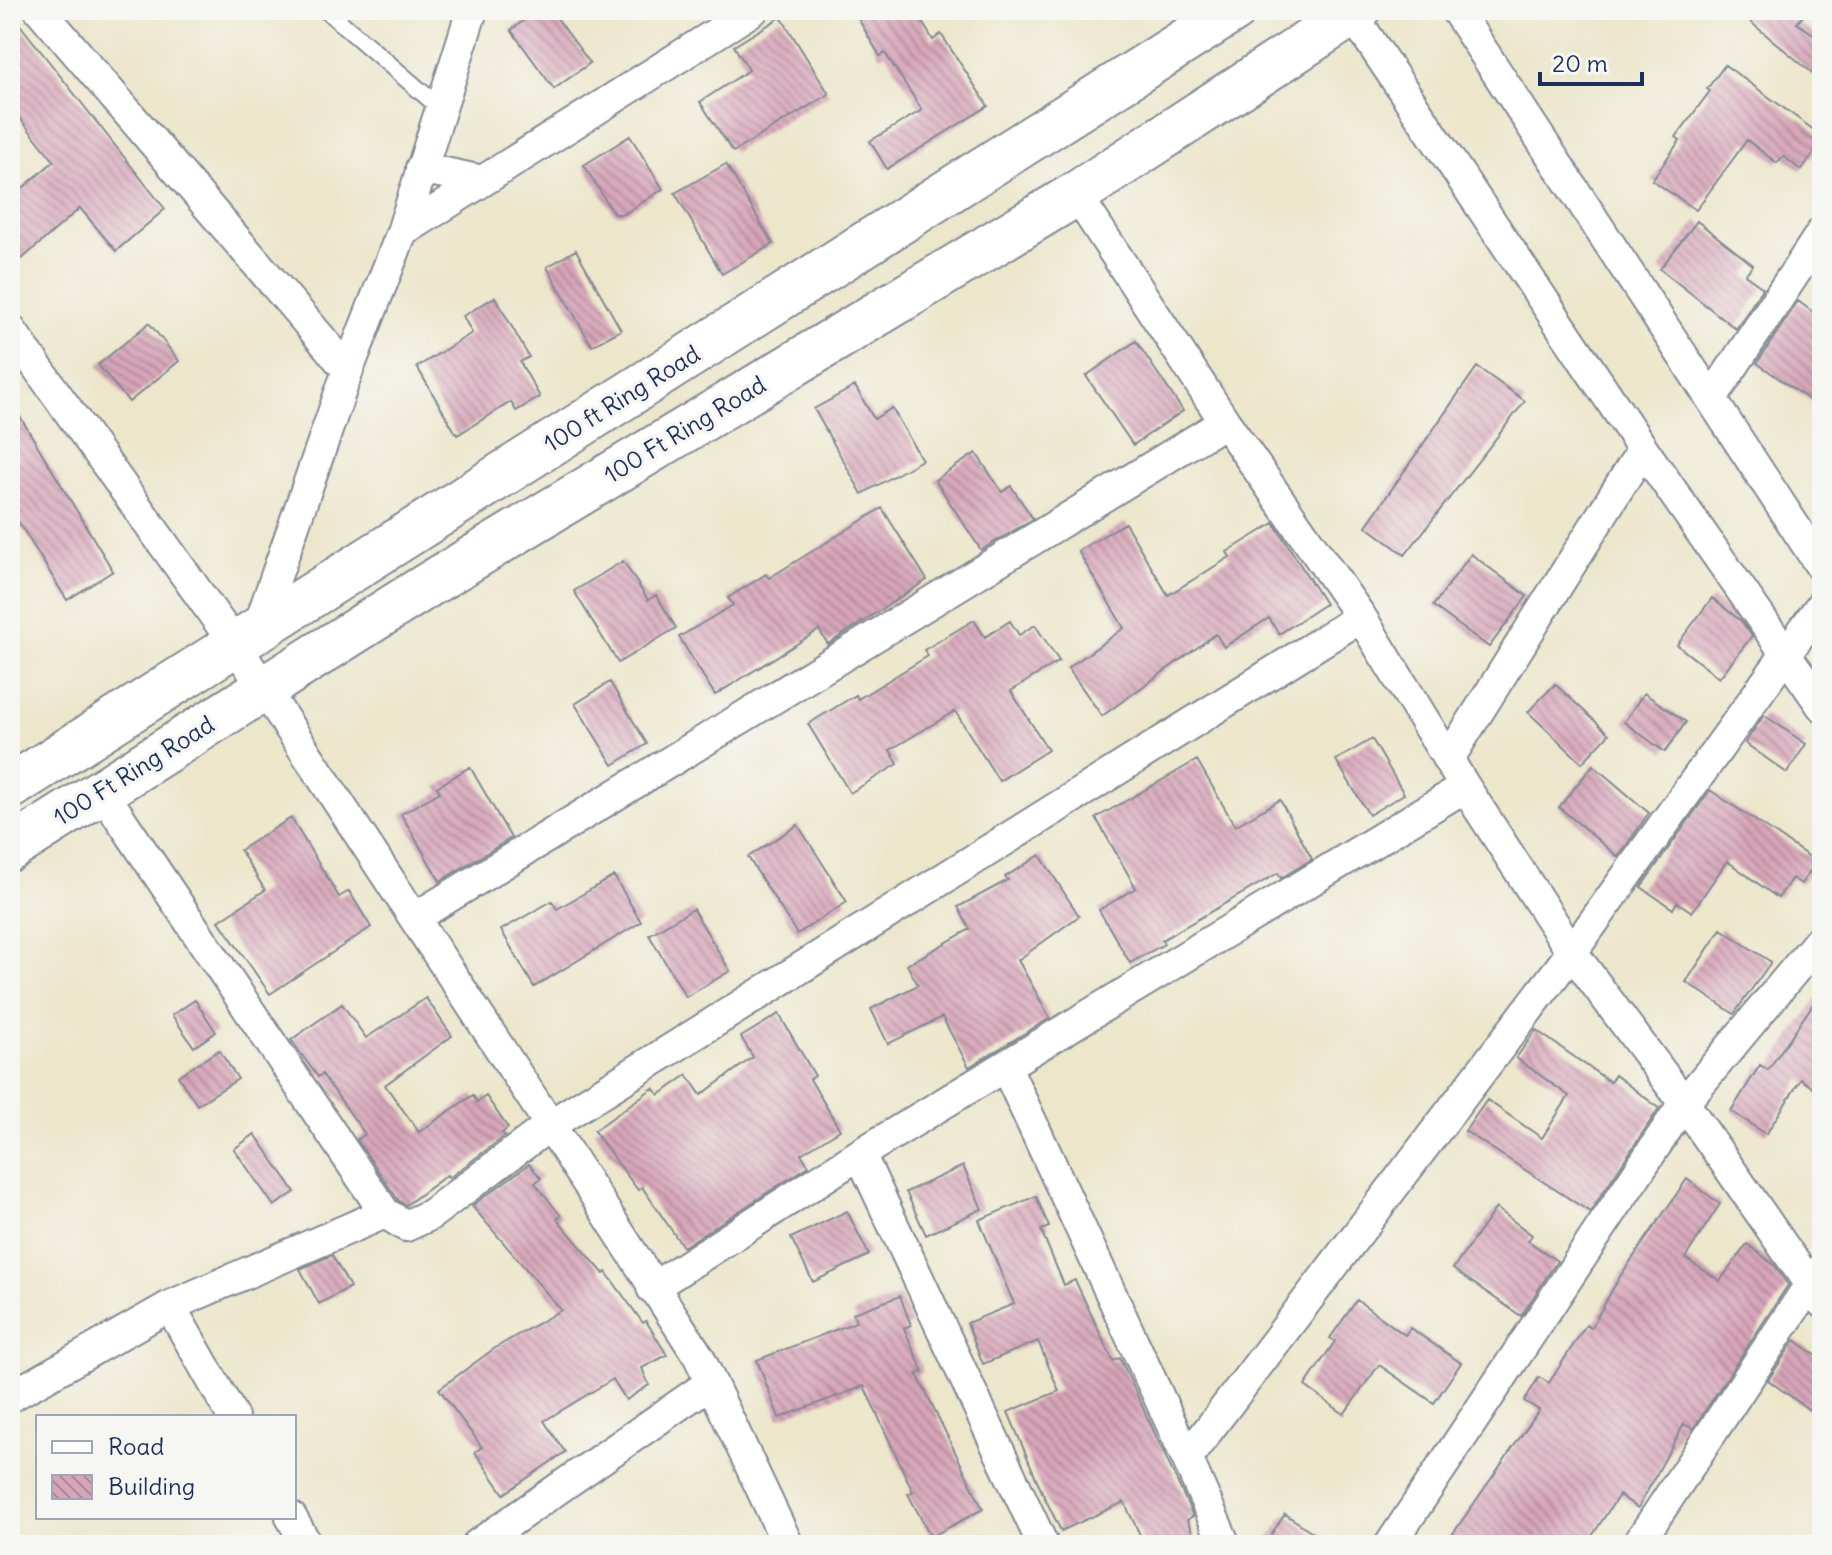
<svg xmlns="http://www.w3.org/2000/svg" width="1832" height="1555" font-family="Delius,sans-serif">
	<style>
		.building { fill: url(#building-back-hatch) }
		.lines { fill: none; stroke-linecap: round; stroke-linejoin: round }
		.lane-casing { stroke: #848a94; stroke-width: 20 }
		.street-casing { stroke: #848a94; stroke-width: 34 }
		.primary-casing { stroke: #848a94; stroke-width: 48 }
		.lane { stroke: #fff; stroke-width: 16 }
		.street { stroke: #fff; stroke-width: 30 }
		.primary { stroke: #fff; stroke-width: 44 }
		.labels { text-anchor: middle; stroke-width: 7; stroke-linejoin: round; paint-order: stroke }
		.street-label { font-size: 24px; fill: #1b2f5e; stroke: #f6f6f2 }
	</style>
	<defs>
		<pattern id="building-back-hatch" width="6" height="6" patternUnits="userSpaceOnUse" patternTransform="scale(2)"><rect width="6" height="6" fill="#d7a5b8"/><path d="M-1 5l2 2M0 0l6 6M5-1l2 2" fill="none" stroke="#ae8799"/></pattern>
	</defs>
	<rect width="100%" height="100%" fill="#f6f6f2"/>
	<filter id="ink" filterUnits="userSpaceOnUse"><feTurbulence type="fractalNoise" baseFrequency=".0125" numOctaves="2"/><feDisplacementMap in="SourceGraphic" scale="16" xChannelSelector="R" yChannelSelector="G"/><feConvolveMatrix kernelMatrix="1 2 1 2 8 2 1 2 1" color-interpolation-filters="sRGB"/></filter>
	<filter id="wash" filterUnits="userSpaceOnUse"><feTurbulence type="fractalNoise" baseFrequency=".006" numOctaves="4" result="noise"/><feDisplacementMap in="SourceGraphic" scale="32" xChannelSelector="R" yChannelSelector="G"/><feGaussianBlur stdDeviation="1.8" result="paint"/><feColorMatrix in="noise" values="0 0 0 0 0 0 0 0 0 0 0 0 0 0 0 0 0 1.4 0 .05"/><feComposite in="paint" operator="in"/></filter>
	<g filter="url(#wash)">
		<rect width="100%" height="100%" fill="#ece6cb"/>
		<g id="blocks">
			<path class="building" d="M 538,10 L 551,10 L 590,63 L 554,89 L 511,30 Z
				M 853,10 L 915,10 L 933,40 L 941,34 L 988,106 L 887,169 L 870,141 L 922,110 L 885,53 L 880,56 Z
				M 1736,10 L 1808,10 L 1797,23 L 1822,40 L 1822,81 Z
				M 10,12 L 165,209 L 116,251 L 80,208 L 22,259 L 10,244 L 10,199 L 54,161 L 10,106 Z
				M 781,17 L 829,94 L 733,152 L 700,102 L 749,70 L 734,46 Z
				M 1725,65 L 1822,136 L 1822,142 L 1801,170 L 1783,156 L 1777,163 L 1747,140 L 1696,210 L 1652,180 L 1680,140 L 1676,137 L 1710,91 L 1707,89 Z
				M 630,136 L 663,189 L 624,214 L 614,214 L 584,165 Z
				M 726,164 L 773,244 L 722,274 L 675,193 Z
				M 1697,221 L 1753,265 L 1745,275 L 1763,288 L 1736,329 L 1660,269 Z
				M 576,250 L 621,330 L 592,346 L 547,267 Z
				M 495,297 L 529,357 L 520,362 L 540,397 L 516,411 L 511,402 L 457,435 L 417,367 L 472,333 L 463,316 Z
				M 1798,301 L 1822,319 L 1822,409 L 1757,363 Z
				M 149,323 L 179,361 L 129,402 L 98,365 Z
				M 1136,341 L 1183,411 L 1133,445 L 1086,376 Z
				M 1477,367 L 1525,401 L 1405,555 L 1366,526 Z
				M 855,386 L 874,419 L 892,408 L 922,460 L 862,494 L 814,409 Z
				M 10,400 L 113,571 L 67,600 L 10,508 Z
				M 976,453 L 1002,492 L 1011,486 L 1033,519 L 981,550 L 935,480 Z
				M 882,508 L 927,580 L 828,644 L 819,630 L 715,695 L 679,637 L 733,605 L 728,598 L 766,574 L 769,578 Z
				M 1125,523 L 1168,595 L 1230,557 L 1227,552 L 1274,523 L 1325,604 L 1279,634 L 1269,618 L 1224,647 L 1216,634 L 1102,716 L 1068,668 L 1124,628 L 1078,551 Z
				M 1471,554 L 1527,596 L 1489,647 L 1433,606 Z
				M 623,561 L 648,600 L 656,595 L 676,628 L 618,663 L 574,591 Z
				M 1712,598 L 1741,621 L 1752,636 L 1719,678 L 1677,645 Z
				M 974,620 L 985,637 L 1010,621 L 1019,635 L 1035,625 L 1059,661 L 1011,691 L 1048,750 L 999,781 L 955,711 L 890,750 L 898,764 L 850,793 L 808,724 L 856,695 L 858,699 L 928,656 L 924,650 Z
				M 610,682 L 647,744 L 613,765 L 575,704 Z
				M 1555,684 L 1609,734 L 1582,763 L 1528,712 Z
				M 1644,693 L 1686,722 L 1665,752 L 1624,722 Z
				M 1764,715 L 1806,744 L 1787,773 L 1745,743 Z
				M 1372,739 L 1404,794 L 1369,815 L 1336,760 Z
				M 1197,760 L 1235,826 L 1280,800 L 1312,859 L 1281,878 L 1278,873 L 1162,940 L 1164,944 L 1130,963 L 1099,910 L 1136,888 L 1096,818 Z
				M 1593,765 L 1649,813 L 1618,857 L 1559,807 Z
				M 470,767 L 511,838 L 440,881 L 401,814 L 440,792 L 437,787 Z
				M 1710,790 L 1817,862 L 1801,884 L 1792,878 L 1778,898 L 1727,861 L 1692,912 L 1677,902 L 1673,909 L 1641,887 Z
				M 291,818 L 339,897 L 349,891 L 371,927 L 270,994 L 219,921 L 265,890 L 240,850 Z
				M 798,825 L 847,902 L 797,934 L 748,857 Z
				M 1040,855 L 1079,916 L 1018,960 L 1050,1018 L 969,1067 L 942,1017 L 888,1044 L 871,1009 L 918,985 L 907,965 L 970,929 L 958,907 L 1008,880 L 1005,877 Z
				M 614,876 L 641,922 L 534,987 L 501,930 L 552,901 L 557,909 Z
				M 693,909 L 730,971 L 686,997 L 649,935 Z
				M 1721,929 L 1771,962 L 1734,1014 L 1686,982 Z
				M 1822,991 L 1822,1095 L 1801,1079 L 1766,1134 L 1731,1111 L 1760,1065 L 1768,1070 Z
				M 426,998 L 452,1036 L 385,1085 L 419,1132 L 473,1095 L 477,1102 L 486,1096 L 508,1128 L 502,1133 L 505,1136 L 449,1178 L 447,1175 L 406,1205 L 399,1201 L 357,1140 L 365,1134 L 322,1074 L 318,1077 L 291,1040 L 342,1004 L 366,1038 Z
				M 195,1000 L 216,1032 L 194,1047 L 172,1015 Z
				M 779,1014 L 815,1076 L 810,1079 L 840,1130 L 801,1154 L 809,1166 L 683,1247 L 642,1187 L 638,1190 L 594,1131 L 653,1088 L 659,1095 L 687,1075 L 701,1095 L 753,1057 L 741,1037 Z
				M 1536,1030 L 1610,1082 L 1615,1075 L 1659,1108 L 1590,1212 L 1465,1131 L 1487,1100 L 1542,1138 L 1569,1096 L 1516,1058 Z
				M 219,1050 L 238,1079 L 197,1105 L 178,1076 Z
				M 255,1134 L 295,1192 L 274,1206 L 234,1149 Z
				M 529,1164 L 541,1178 L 535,1183 L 561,1216 L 557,1219 L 604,1274 L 606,1272 L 643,1323 L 646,1321 L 667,1355 L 642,1368 L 649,1385 L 626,1400 L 613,1379 L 544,1421 L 565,1452 L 504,1494 L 475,1452 L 482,1447 L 439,1389 L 495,1348 L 561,1310 L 472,1206 Z
				M 963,1166 L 982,1209 L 926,1235 L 906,1192 Z
				M 1687,1179 L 1720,1204 L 1685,1258 L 1720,1281 L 1747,1244 L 1775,1266 L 1788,1285 L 1693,1429 L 1684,1424 L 1638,1508 L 1619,1495 L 1586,1545 L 1445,1545 L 1539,1410 L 1524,1401 L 1539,1377 L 1549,1383 L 1586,1325 L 1591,1328 L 1619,1278 Z
				M 1036,1196 L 1049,1227 L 1041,1230 L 1064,1285 L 1075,1280 L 1113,1361 L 1120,1358 L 1193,1516 L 1187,1520 L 1198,1545 L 1145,1545 L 1124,1502 L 1061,1531 L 1042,1492 L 1008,1412 L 1059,1391 L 1038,1341 L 983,1364 L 967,1323 L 1014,1304 L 979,1220 Z
				M 1496,1208 L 1532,1235 L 1528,1241 L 1557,1261 L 1521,1316 L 1453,1269 Z
				M 847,1211 L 869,1255 L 813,1282 L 791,1238 Z
				M 332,1255 L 350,1287 L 319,1304 L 300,1269 Z
				M 900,1296 L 911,1325 L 904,1328 L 923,1372 L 917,1374 L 983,1509 L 931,1537 L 908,1494 L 913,1492 L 864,1386 L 779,1418 L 757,1360 L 856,1322 L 853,1313 Z
				M 1357,1300 L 1405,1335 L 1410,1328 L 1461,1363 L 1434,1403 L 1379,1365 L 1344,1414 L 1305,1386 L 1335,1341 L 1330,1338 Z
				M 1795,1340 L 1822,1360 L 1822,1419 L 1768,1380 Z
				M 1285,1514 L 1332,1545 L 1264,1545 Z"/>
		</g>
	</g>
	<g filter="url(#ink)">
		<use href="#blocks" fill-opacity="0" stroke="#848a94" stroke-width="2"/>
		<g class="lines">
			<defs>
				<path id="lane" d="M 326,10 L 439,107"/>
				<path id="street" d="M 40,10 L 348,370
					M 1456,10 L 1822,568
					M 1352,14 L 1643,449 L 1822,706
					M 421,168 L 482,181
					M 1076,194 L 1225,422 L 1361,617 L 1465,787 L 1572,952 L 1684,1103 L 1822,1302
					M 402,232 L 753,10
					M 10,329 L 234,643 L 550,1125 L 699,1357 L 788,1545
					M 1712,398 L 1822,232
					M 257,631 L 348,370 L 402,232 L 472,10
					M 1448,760 L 1643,449
					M 102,791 L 385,1213 L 406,1226 L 430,1215 L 550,1125 L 1361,617
					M 416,917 L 1225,422
					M 1006,1067 L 1187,1458
					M 860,1154 L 1043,1545
					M 652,1288 L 860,1154 L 1465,787
					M 170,1306 L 233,1417
					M 10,1397 L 170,1306 L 385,1213
					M 291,1517 L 307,1545
					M 477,1545 L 709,1384
					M 1225,1545 L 1187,1458 L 1572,952 L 1822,604
					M 1390,1545 L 1684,1103 L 1822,937
					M 1637,1545 L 1819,1271"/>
				<path id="primary" d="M 10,787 L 1234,10
					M 10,849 L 428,585 L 1076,194 L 1358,10"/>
			</defs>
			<use href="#lane" class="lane-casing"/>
			<use href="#street" class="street-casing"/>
			<use href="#primary" class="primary-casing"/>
			<use href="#lane" class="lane"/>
			<use href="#street" class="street"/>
			<use href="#primary" class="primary"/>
		</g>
	</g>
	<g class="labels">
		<g class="street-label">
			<text transform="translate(622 399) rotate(-32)" y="8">100 ft Ring Road</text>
			<text transform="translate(685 430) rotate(-31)" y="8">100 Ft Ring Road</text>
			<text transform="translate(134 771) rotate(-32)" y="8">100 Ft Ring Road</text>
		</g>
	</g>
	<rect width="1832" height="1555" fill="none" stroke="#f6f6f2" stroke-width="40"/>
	<rect x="36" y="1415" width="260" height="104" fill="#f6f6f2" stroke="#9ea6b7" stroke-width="2"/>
	<rect x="52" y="1441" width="40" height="12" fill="#ffffff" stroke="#9ea6b7" stroke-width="2"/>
	<text x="108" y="1455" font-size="24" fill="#1b2f5e">Road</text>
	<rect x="52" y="1475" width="40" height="24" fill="url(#building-back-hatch)" stroke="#9ea6b7" stroke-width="2"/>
	<text x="108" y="1495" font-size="24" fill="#1b2f5e">Building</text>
	<path d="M1540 72v12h102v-12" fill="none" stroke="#1b2f5e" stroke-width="4"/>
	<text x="1552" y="72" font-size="24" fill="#1b2f5e" stroke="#f6f6f2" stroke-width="6" paint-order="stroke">20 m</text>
</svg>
